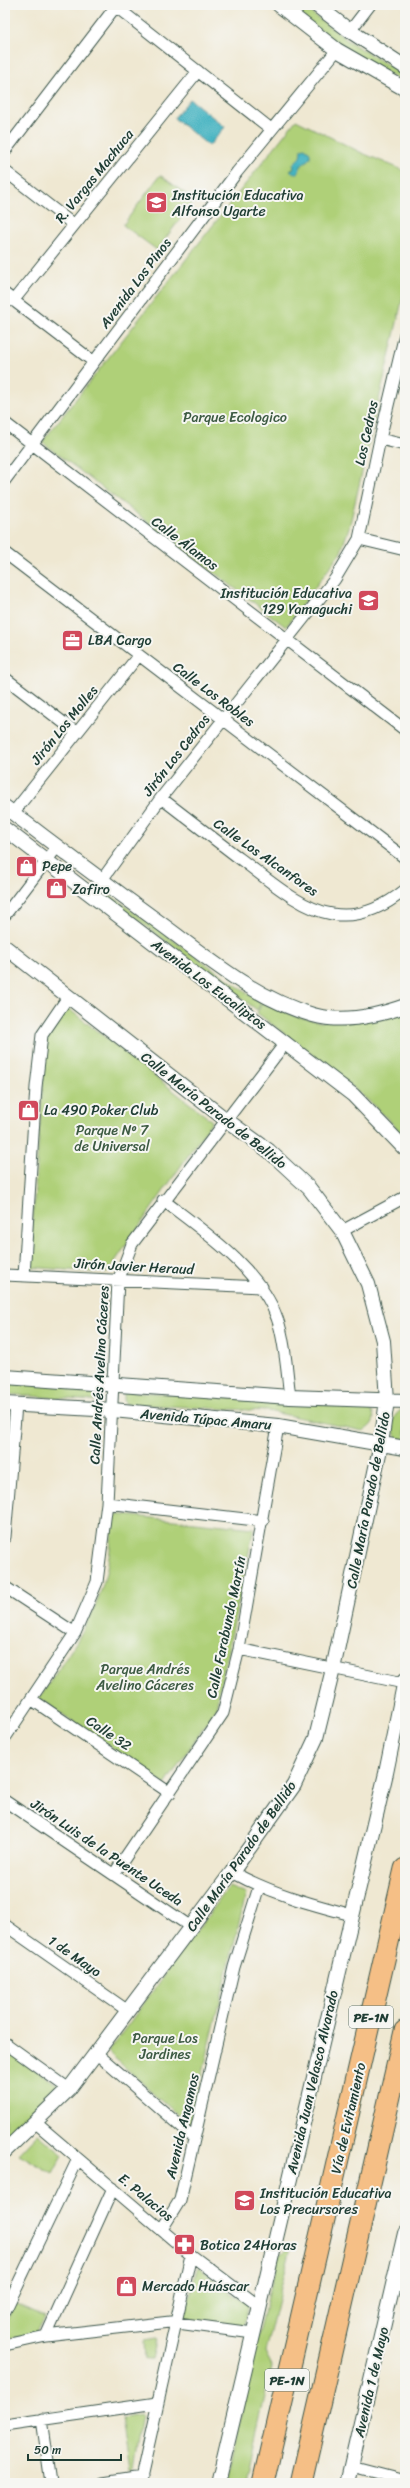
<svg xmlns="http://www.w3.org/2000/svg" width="410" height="2488" font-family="Sriracha,sans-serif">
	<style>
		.green { fill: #afd078; stroke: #678656 }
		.water { fill: #45b3c1; stroke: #32787a }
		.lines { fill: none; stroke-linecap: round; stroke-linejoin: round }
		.minor-casing { stroke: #3e574c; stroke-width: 13 }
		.tertiary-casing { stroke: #3e574c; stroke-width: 16 }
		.motorway-casing { stroke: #3e574c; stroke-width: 23 }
		.minor { stroke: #fff; stroke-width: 11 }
		.tertiary { stroke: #fff; stroke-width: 14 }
		.motorway { stroke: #f5bf86; stroke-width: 21 }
		.labels { text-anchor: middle; stroke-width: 4; stroke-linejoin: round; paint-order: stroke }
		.shield { fill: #f6f6f2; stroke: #60746d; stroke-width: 1 }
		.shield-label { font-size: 13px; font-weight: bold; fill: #1f3d34 }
		.street-label { font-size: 14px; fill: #1f3d34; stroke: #f6f6f2 }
		.poi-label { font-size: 14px; fill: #1f3d34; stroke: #f6f6f2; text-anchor: start }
		.park-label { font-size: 14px; fill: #3c5a42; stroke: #f6f6f2 }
	</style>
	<rect width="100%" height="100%" fill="#f6f6f2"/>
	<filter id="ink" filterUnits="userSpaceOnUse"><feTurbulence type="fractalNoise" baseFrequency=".025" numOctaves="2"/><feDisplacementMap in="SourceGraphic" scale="8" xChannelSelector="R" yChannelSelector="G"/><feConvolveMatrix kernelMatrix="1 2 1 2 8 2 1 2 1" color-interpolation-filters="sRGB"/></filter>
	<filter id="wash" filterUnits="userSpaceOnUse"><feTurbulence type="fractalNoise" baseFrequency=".012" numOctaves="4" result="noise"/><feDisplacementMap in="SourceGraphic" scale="16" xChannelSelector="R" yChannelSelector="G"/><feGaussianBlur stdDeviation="0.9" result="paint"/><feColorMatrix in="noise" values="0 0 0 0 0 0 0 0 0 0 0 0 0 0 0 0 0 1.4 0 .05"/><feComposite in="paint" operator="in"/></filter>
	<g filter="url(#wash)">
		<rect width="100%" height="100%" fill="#efe8d2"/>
		<path class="green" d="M 287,5 L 301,5 L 351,43 L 405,75 L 405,83 L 347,50 Z
			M 296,120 L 362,153 L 405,171 L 405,288 L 350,524 L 341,552 L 286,627 L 42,442 Z
			M 160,175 L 194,200 L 157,250 L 123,225 Z
			M 106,892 L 261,1003 L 257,1010 L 105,895 Z
			M 262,1003 L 298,1017 L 321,1022 L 405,1013 L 405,1137 C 362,1089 308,1052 257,1013 Z
			M 65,1006 L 212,1121 L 107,1273 L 29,1267 L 47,1030 Z
			M 5,1383 L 98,1388 L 101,1392 L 101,1399 L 94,1401 L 5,1394 Z
			M 124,1391 L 368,1407 C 378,1417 374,1425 363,1431 L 268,1411 L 126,1404 L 124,1401 Z
			M 401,1410 L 405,1410 L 405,1440 L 397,1438 C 391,1427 390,1418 401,1410 Z
			M 113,1514 L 254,1528 L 216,1708 L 165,1785 L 39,1698 C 68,1655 99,1615 108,1563 C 111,1547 112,1530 113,1514 Z
			M 229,1887 L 246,1894 L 190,2126 L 108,2052 Z
			M 5,2049 L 58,2085 L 5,2139 Z
			M 38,2134 L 63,2155 L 53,2174 L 19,2154 Z
			M 291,2247 L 265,2352 L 272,2366 L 245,2483 L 227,2483 L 254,2352 L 279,2254 Z
			M 200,2267 L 233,2294 L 249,2303 L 243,2328 L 184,2319 L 197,2268 Z
			M 14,2303 L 45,2317 L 35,2336 L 5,2339 L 5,2324 Z
			M 157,2339 L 152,2359 L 145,2359 L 144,2341 Z
			M 142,2415 L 133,2469 L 130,2470 L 122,2418 Z"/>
		<path class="water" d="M 190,99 L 225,127 L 209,146 L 174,118 Z
			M 305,148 L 310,152 L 310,158 L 301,166 L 298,173 L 294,174 L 290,171 L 294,168 L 293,164 L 300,157 L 301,149 Z"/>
	</g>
	<g filter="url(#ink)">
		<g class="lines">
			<defs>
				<path id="minor" d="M 114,5 L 271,129
					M 350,31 L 370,5
					M 5,151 L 116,6
					M 5,171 L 74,225
					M 5,294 L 94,362
					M 13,301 L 198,71
					M 5,423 L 405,730
					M 380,439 L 405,445
					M 5,480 L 237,172 L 337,50
					M 359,539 L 405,550
					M 5,553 L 405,858
					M 5,678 L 77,733
					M 161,798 C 187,818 213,838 239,858 C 265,877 300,909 332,914 C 360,919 384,907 405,890
					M 13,813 L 139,655
					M 91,895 L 161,798 L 335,579 L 359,539 L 380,439 L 405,334
					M 5,915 L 57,847
					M 163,1200 C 203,1231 260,1269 277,1318 C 285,1339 287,1374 290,1397
					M 342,1231 L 405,1197
					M 5,1275 L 262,1287
					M 24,1276 L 36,1087 L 42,1035 L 68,997
					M 107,1503 L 263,1521
					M 5,1537 L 16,1405
					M 5,1587 L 75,1633
					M 239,1649 L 404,1683
					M 31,1699 L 170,1793
					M 5,1738 L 75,1633 L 97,1582 L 107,1503 L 118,1281 L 132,1244 L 286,1042
					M 5,1801 L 191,1927
					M 232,1872 C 270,1893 310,1904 352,1915
					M 114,1874 L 223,1713 L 239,1649 L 278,1426
					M 5,1925 L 128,2011
					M 5,2043 L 69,2089
					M 96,2053 L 194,2138
					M 36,2123 L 191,2255 L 259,2306
					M 162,2229 L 180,2200 L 234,1967 L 259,1887
					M 394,2287 L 405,2286
					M 5,2311 L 78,2159
					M 46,2336 L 113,2188
					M 5,2345 L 46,2336 L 170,2322 L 253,2333
					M 42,2419 L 51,2483
					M 5,2425 L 157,2403
					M 351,2466 L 405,2480
					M 103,2483 L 142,2477
					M 140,2483 L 191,2255"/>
				<path id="tertiary" d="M 279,5 L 337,50 L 405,89
					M 316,5 L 350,31 L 405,67
					M 5,807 C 56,846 108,885 160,923 C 208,958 255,999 313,1015 C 342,1023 377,1016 405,1006
					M 5,829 L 353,1095 L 405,1149
					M 5,947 L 225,1119 L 269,1151 L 309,1188 L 342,1231 L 368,1284 L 383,1341 L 387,1400 L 381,1444 L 333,1669 L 316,1738 L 294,1785 L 232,1872 L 69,2089 L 5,2151
					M 5,1377 L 290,1397 L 405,1401
					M 5,1404 L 113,1410 L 278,1426 L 405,1448
					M 218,2483 L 386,1773 L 405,1680
					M 347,2483 L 405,2233"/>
				<path id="motorway" d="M 263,2483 L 405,1869
					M 301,2483 L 405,2031"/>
			</defs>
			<use href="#minor" class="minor-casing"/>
			<use href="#tertiary" class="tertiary-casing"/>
			<use href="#motorway" class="motorway-casing"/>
			<use href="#minor" class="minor"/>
			<use href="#tertiary" class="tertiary"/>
			<use href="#motorway" class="motorway"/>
		</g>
	</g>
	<defs>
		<symbol id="school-square" viewBox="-11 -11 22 22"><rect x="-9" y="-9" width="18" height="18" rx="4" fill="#d1495b" stroke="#f6f6f2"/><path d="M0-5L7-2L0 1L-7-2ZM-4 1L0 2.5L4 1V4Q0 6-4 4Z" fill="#fff"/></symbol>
		<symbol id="office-square" viewBox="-11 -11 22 22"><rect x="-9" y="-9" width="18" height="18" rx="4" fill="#d1495b" stroke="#f6f6f2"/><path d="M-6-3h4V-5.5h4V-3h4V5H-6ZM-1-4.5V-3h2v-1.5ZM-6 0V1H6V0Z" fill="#fff"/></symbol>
		<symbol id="shop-square" viewBox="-11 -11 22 22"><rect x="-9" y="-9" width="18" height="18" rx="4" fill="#d1495b" stroke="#f6f6f2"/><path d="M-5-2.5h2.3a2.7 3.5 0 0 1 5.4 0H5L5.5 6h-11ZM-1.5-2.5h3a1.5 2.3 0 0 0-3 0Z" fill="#fff"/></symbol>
		<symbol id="pharmacy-square" viewBox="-11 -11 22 22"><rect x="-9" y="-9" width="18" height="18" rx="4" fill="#d1495b" stroke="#f6f6f2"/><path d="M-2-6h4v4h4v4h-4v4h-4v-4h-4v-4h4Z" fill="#fff"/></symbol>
	</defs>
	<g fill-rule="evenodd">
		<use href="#school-square" x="144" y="190" width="25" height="25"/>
		<use href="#school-square" x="356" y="588" width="25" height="25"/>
		<use href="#office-square" x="60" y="628" width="25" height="25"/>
		<use href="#shop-square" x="14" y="854" width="25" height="25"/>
		<use href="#shop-square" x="44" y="876" width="25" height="25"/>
		<use href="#shop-square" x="16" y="1098" width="25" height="25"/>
		<use href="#school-square" x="232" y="2188" width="25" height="25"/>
		<use href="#pharmacy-square" x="172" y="2232" width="25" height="25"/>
		<use href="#shop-square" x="114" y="2274" width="25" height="25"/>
	</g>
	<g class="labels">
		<g class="shield">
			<rect x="349" y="2006" width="44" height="22" rx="3"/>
			<rect x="265" y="2369" width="44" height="22" rx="3"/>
		</g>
		<g class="shield-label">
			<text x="371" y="2022">PE-1N</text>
			<text x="287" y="2385">PE-1N</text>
		</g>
		<g class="street-label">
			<text transform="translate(94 176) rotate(-51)" y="5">R. Vargas Machuca</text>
			<text transform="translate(135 283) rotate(-53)" y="5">Avenida Los Pinos</text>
			<text transform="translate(366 433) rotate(-78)" y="5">Los Cedros</text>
			<text transform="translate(185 543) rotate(37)" y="5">Calle Álamos</text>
			<text transform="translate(214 694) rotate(37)" y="5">Calle Los Robles</text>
			<text transform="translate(64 725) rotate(-51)" y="5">Jirón Los Molles</text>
			<text transform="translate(176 755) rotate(-52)" y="5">Jirón Los Cedros</text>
			<text transform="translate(266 857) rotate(35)" y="5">Calle Los Alcanfores</text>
			<text transform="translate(209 984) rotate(37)" y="5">Avenida Los Eucaliptos</text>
			<text transform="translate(214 1110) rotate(38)" y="5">Calle María Parado de Bellido</text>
			<text transform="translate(134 1266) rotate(3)" y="5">Jirón Javier Heraud</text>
			<text transform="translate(99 1375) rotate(-87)" y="5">Calle Andrés Avelino Cáceres</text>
			<text transform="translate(206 1419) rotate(5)" y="5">Avenida Túpac Amaru</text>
			<text transform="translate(368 1500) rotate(-79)" y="5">Calle María Parado de Bellido</text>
			<text transform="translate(226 1627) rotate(-78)" y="5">Calle Farabundo Martín</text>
			<text transform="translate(109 1733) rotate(34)" y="5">Calle 32</text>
			<text transform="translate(107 1852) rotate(34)" y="5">Jirón Luis de la Puente Uceda</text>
			<text transform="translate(241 1856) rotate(-55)" y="5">Calle María Parado de Bellido</text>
			<text transform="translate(75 1956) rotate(35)" y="5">1 de Mayo</text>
			<text transform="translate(312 2082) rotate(-77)" y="5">Avenida Juan Velasco Alvarado</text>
			<text transform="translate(348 2118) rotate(-77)" y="5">Vía de Evitamiento</text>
			<text transform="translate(182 2126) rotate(-77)" y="5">Avenida Angamos</text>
			<text transform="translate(146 2197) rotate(40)" y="5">E. Palacios</text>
			<text transform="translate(371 2382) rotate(-77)" y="5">Avenida 1 de Mayo</text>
		</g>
		<g class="poi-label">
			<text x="172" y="200">Institución Educativa<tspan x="172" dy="16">Alfonso Ugarte</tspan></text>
			<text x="352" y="598" text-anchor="end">Institución Educativa<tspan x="352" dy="16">129 Yamaguchi</tspan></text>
			<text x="88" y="645">LBA Cargo</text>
			<text x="42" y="871">Pepe</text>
			<text x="72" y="894">Zafiro</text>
			<text x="44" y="1115">La 490 Poker Club</text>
			<text x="260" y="2198">Institución Educativa<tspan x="260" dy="16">Los Precursores</tspan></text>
			<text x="200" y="2250">Botica 24Horas</text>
			<text x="142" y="2291">Mercado Huáscar</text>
		</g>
		<g class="park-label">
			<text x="235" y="422">Parque Ecologico</text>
			<text x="112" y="1135">Parque Nº 7<tspan x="112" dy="16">de Universal</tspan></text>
			<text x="145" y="1674">Parque Andrés<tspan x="145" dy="16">Avelino Cáceres</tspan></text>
			<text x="165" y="2043">Parque Los<tspan x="165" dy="16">Jardines</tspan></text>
		</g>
	</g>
	<rect width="410" height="2488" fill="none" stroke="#f6f6f2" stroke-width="20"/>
	<path d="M28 2454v6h93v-6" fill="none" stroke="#1f3d34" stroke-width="2"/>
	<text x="34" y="2454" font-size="12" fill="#1f3d34" stroke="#f6f6f2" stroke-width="3" paint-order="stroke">50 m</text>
</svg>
